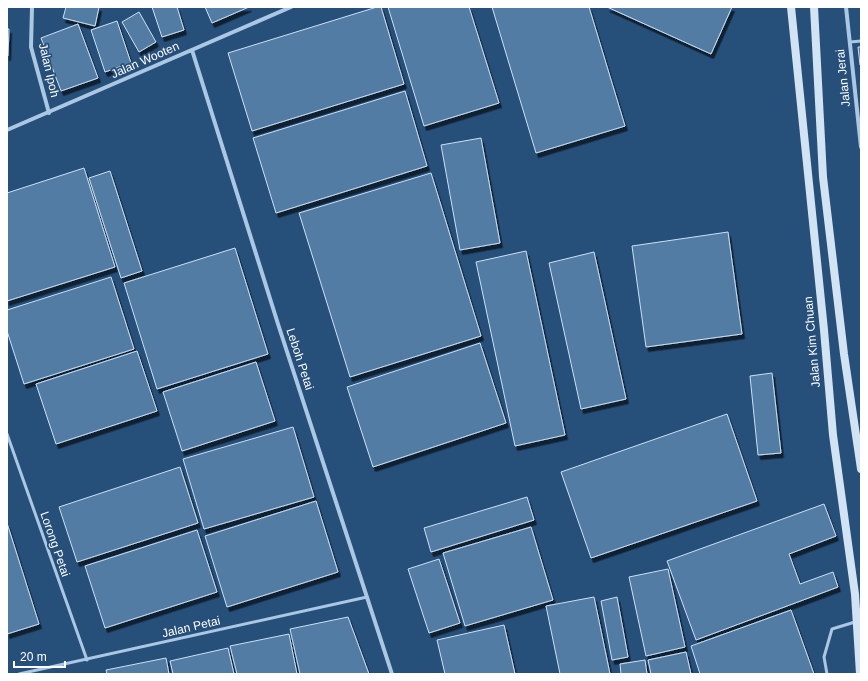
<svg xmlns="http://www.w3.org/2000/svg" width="868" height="681" font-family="Arial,sans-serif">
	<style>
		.building { fill: #537ca5; stroke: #cce0f3; filter: url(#shadow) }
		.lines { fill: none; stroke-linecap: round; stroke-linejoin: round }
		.service { stroke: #aac7e3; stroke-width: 3 }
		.minor { stroke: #aac7e3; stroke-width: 4 }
		.secondary { stroke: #d2e3f4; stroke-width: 8 }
		.labels { text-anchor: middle; stroke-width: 3.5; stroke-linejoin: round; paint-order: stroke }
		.street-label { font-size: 12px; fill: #fff; stroke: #264f7a }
	</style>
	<defs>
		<filter id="shadow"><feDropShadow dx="2.5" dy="4.5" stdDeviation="0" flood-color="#0009"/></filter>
	</defs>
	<rect width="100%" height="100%" fill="#264f7a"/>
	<path class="building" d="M 66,7 L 99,7 L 95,26 L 63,18 Z
		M 152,7 L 177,7 L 184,30 L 162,37 Z
		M 205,7 L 249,7 L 212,23 Z
		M 377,7 L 381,7 L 404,84 L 252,131 L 228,53 Z
		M 388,7 L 469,7 L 499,103 L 424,126 Z
		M 492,7 L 589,7 L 625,126 L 536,153 Z
		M 607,7 L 732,7 L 711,54 Z
		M 139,12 L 156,42 L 139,52 L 122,22 Z
		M 117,21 L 131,63 L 105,72 L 91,30 Z
		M 78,24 L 98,78 L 61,91 L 41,38 Z
		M 7,29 L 9,29 L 8,56 L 7,56 Z
		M 858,47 L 861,47 L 861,65 L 860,65 Z
		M 405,91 L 427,166 L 276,213 L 253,138 Z
		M 481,138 L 500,243 L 460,250 L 441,145 Z
		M 84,168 L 115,267 L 7,301 L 7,193 Z
		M 110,171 L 142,271 L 121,278 L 89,178 Z
		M 431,173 L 481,336 L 350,377 L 299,213 Z
		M 728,232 L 742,334 L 646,347 L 632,246 Z
		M 235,248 L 268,354 L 157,389 L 124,283 Z
		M 526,251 L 565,435 L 515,446 L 476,262 Z
		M 594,252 L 626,399 L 581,409 L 549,263 Z
		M 111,277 L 134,349 L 24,384 L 7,331 L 7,310 Z
		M 480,343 L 506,423 L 373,467 L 347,387 Z
		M 137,351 L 157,411 L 56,444 L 36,384 Z
		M 256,362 L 275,421 L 182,451 L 163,392 Z
		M 772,373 L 781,453 L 758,455 L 750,376 Z
		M 727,414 L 757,501 L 591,558 L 561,472 Z
		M 293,427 L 314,497 L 204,529 L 183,459 Z
		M 180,467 L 198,523 L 77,562 L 59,507 Z
		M 527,497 L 534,520 L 431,552 L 424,528 Z
		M 316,501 L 338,572 L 227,607 L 205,536 Z
		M 824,504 L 836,536 L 789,554 L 800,584 L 833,572 L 838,587 L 696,640 L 667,561 Z
		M 7,523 L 39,624 L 7,634 Z
		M 531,527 L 553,600 L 465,626 L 443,553 Z
		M 197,530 L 217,592 L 105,628 L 85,566 Z
		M 439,559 L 460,623 L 429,633 L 408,569 Z
		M 668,569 L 685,647 L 646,656 L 629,577 Z
		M 594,597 L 610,674 L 560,674 L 546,606 Z
		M 617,597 L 628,657 L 612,660 L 601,601 Z
		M 791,610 L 814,674 L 700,674 L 691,646 Z
		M 348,617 L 369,674 L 300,674 L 290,629 Z
		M 504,625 L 515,674 L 445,674 L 437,640 Z
		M 289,634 L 297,674 L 237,674 L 230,646 Z
		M 228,648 L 234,674 L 173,674 L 170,661 Z
		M 686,652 L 691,674 L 651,674 L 648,660 Z
		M 166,658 L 169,674 L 107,674 L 106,670 Z
		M 645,660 L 647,674 L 621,674 L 620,664 Z"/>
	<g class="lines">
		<path class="service" d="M 850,42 L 861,41
			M 7,434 L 87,660
			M 19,674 L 367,597
			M 827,674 L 824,657 L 832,629 L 855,622"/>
		<path class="minor" d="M 32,7 L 31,47 L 49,113
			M 846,7 L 861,147
			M 192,50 L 278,324 L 392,674
			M 7,130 L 291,7"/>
		<path class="secondary" d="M 791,7 L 824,330 L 833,435 L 855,594 L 860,674
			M 814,7 L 823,177 L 844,354 L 861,469"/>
	</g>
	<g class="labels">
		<g class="street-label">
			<text transform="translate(145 60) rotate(-24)" y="4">Jalan Wooten</text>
			<text transform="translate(49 70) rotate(77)" y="4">Jalan Ipoh</text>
			<text transform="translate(843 78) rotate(-96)" y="4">Jalan Jerai</text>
			<text transform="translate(812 342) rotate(-95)" y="4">Jalan Kim Chuan</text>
			<text transform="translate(300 359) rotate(72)" y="4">Leboh Petai</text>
			<text transform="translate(55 544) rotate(71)" y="4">Lorong Petai</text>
			<text transform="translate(191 627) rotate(-13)" y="4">Jalan Petai</text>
		</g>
	</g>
	<rect width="868" height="681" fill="none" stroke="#ffffff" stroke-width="16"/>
	<path d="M14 661v6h51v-6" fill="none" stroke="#ffffff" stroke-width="2"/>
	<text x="20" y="661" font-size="12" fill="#ffffff" stroke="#264f7a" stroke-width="3" paint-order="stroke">20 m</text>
</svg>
